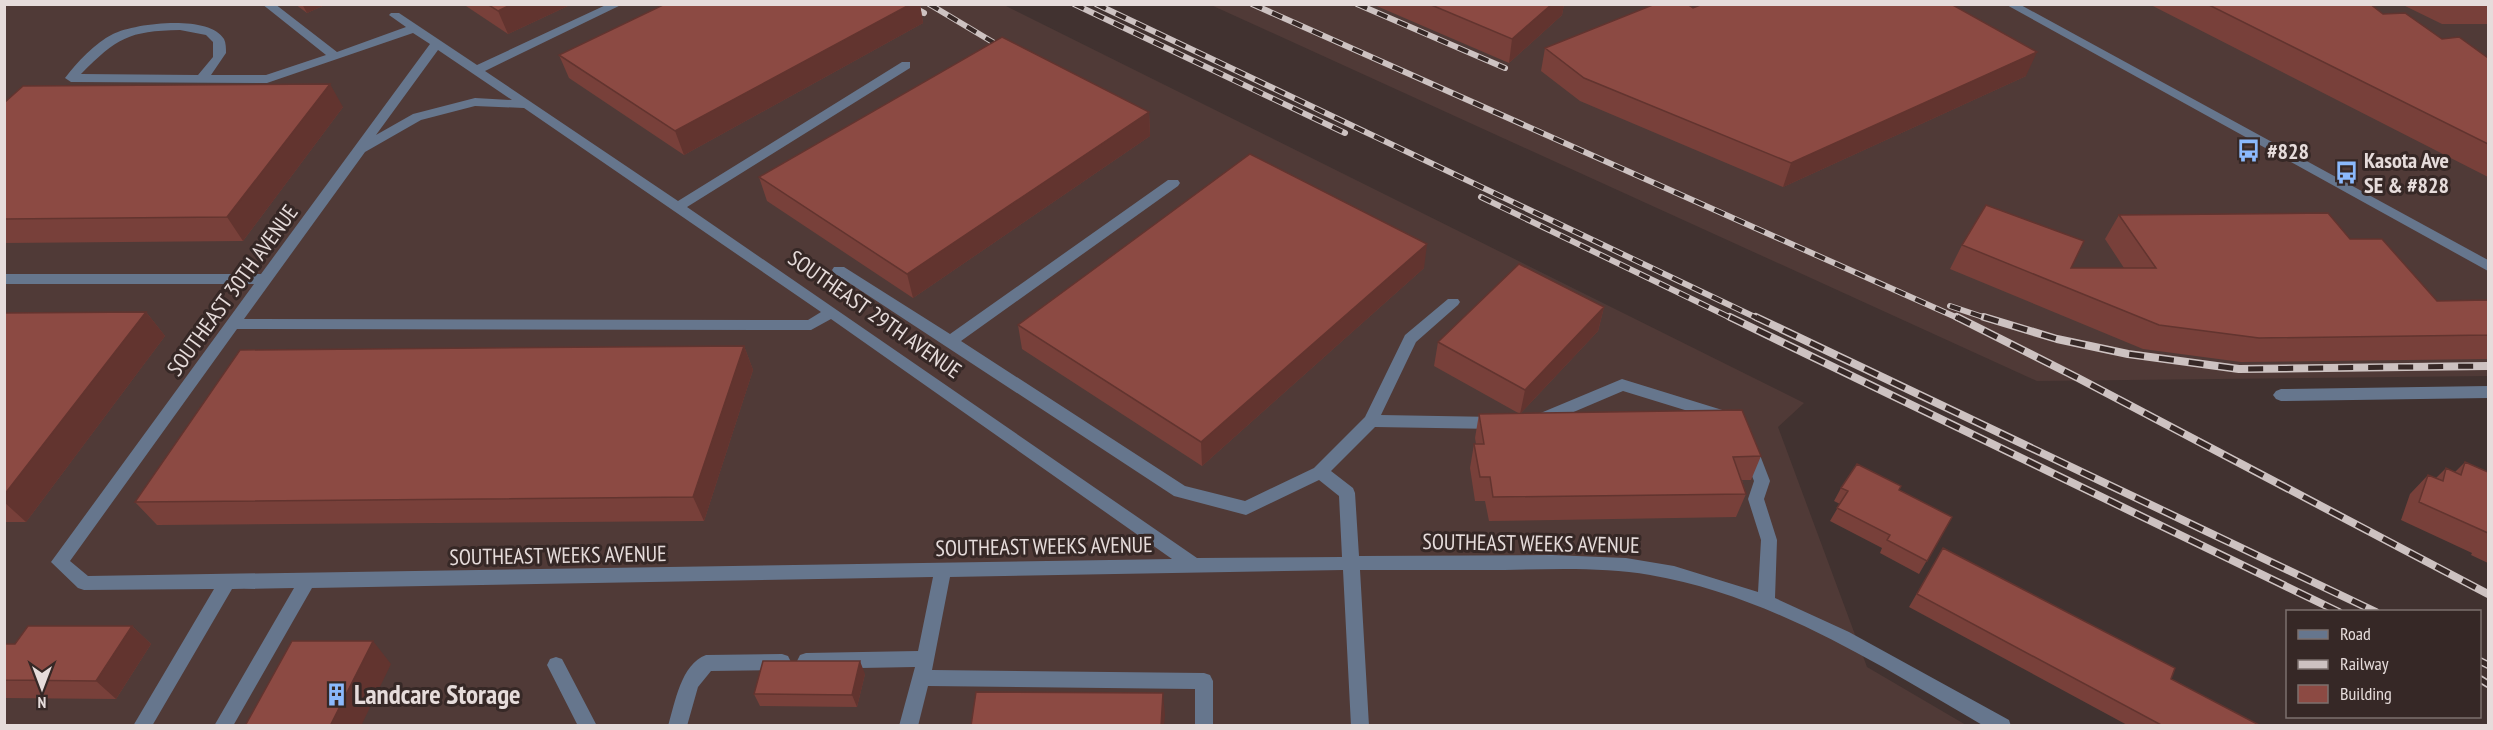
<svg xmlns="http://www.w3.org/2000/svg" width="2493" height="730" font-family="'PT Sans Narrow',sans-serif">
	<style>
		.built { fill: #503a37 }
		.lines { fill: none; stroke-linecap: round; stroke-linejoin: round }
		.minor { fill: #66768d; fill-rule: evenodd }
		.rail-far1-casing { stroke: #cdc2c1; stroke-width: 6 }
		.rail-casing { stroke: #cdc2c1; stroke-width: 8 }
		.rail-far1 { stroke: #362826; stroke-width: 4; stroke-dasharray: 11; stroke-linecap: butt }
		.rail { stroke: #362826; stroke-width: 5; stroke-dasharray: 15; stroke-linecap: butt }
		.wall { fill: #78403a }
		.shaded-wall { fill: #62342f }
		.building { fill: #8c4a43; stroke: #62342f; stroke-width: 1.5 }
		.labels { text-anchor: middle; stroke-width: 6; stroke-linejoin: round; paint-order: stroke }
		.poi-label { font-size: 22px; font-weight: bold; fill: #e6dcdb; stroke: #362826; text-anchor: start }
		.street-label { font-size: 22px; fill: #e6dcdb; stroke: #362826 }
		.near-poi-label { font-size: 27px; font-weight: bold; fill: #e6dcdb; stroke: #362826; text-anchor: start }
	</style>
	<rect width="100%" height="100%" fill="#413230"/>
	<path class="built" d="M 4,5 L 1004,5 L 1804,403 L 1778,427 L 1867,667 L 1966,725 L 5,725 Z
		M 1211,5 L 2488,5 L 2488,376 L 2037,381 Z"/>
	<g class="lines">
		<path class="minor" d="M 262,4 L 275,4 L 337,52 L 406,27 L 389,15 L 391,13 L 399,13 L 477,65 L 608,4 L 623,4 L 485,71 L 678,201 L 902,62 L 910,62 L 910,68 L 687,207 L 1197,558 L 1342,557 L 1339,496 L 1319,480 L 1246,515 L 1174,496 L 834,273 L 832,270 L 834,267 L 844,267 L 950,334 L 1168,180 L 1178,180 L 1180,183 L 1178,186 L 961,341 L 1185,486 L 1245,501 L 1314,468 L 1365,417 L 1405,335 L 1448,299 L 1458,299 L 1460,302 L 1458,305 L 1416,342 L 1381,415 L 1496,417 L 1502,419 L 1504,423 L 1502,427 L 1496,429 L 1375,427 L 1331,471 L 1353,488 L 1355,493 L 1359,556 L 1552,555 L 1626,558 L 1674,566 L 1758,592 L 1761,540 L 1748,499 L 1754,481 L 1742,450 L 1744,446 L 1756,446 L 1758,450 L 1770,481 L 1764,499 L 1777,540 L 1775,598 L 1849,632 L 2009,720 L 2011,726 L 1984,726 C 1879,665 1772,596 1650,575 C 1603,567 1554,569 1505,570 C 1457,570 1408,570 1360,570 L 1369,726 L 1351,726 L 1343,570 L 950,577 L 932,670 L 1204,673 L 1210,675 L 1213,681 L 1213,726 L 1195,726 L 1195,689 L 928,686 L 918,726 L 899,726 L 915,667 L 806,669 L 800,667 L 797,661 L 800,655 L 806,653 L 918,651 L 933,577 L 312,588 L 233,726 L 214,726 L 294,588 L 232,589 L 152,726 L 133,726 L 214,589 L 84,590 L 78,588 L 51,562 L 254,284 L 4,284 L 4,274 L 261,274 L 430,44 L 413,33 L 267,83 L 71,82 L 65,78 C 77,62 95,43 113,34 C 135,23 209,14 224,39 C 226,43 226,49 226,53 L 211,75 L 266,75 L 326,55 ZM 180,30 L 206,35 L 213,42 L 213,57 L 198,75 L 81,74 C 117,38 128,31 180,30 ZM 438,50 L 512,100 L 475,98 L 413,114 L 376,135 ZM 475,106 L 524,108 L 821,312 L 808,320 L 244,319 L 365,152 L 421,120 ZM 831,319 L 1172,559 L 88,576 L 70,561 L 237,329 L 811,330 Z
			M 2005,4 L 2019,4 L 2488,260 L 2488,271 Z
			M 1622,379 L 1732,413 L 1735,417 L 1732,421 L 1727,423 L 1623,391 L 1543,425 L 1531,425 L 1529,421 L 1531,417 Z
			M 2488,386 L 2488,398 L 2281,401 L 2276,399 L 2273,395 L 2276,391 L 2281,389 Z
			M 782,654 L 788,656 L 791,662 L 788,668 L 782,670 L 711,671 L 698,687 L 687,726 L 668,726 C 675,703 681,664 706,655 Z
			M 556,657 L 562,659 L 597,726 L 578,726 L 547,665 L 550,659 Z"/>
		<defs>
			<path id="rail-far1" d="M 907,4 L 924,13
				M 929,4 L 1006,50
				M 1074,4 L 1345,133
				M 1096,4 L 1759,319
				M 1252,4 L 1960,319
				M 1357,4 L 1505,68
				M 1481,197 L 1733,319
				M 1950,306 L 1989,319"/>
			<path id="rail" d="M 1730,317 L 2339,612
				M 1756,317 L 2376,612
				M 1957,317 L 2078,378 L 2488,594
				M 1984,317 L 2057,339 L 2128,354 L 2239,369 L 2488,366
				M 2480,661 L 2488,665
				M 2480,679 L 2488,684"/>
		</defs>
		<use href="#rail-far1" class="rail-far1-casing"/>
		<use href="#rail" class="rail-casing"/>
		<use href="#rail-far1" class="rail-far1"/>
		<use href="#rail" class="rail"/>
	</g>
	<path class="wall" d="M 295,4 L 327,4 L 307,13 Z
		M 463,4 L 572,4 L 508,34 Z
		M 665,4 L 920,4 L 923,23 L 684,155 L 569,78 L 559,55 Z
		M 1372,4 L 1564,4 L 1562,15 L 1509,63 Z
		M 2149,4 L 2370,4 L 2383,14 L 2488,58 L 2488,177 Z
		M 2401,4 L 2488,4 L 2488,24 L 2442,24 Z
		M 1693,8 L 2026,76 L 1783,187 L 1580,101 L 1541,71 L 1545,48 Z
		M 4,103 L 343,107 L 243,241 L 4,243 Z
		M 1149,112 L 1150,136 L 913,298 L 767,201 L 759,177 Z
		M 2119,215 L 2350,239 L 2437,301 L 2488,300 L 2488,359 L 2241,362 L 2143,349 L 1950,269 L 1962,245 L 2071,268 L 2124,268 L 2105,239 Z
		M 1424,268 L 1202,466 L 1022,349 L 1018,325 Z
		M 1604,307 L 1598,331 L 1520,414 L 1761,456 L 1751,480 L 1742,480 L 1746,494 L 1736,517 L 1489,521 L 1485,501 L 1475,501 L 1470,468 L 1474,444 L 1476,444 L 1475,438 L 1479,414 L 1520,414 L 1434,366 L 1438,342 Z
		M 146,312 L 165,336 L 26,522 L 4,522 L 4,313 Z
		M 744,346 L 753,370 L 704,521 L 157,525 L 135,502 Z
		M 2465,462 L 2488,472 L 2488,563 L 2471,555 L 2472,553 L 2401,520 L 2410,494 L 2428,475 L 2436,478 L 2446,468 L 2455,472 Z
		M 1841,488 L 1899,490 L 1952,517 L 1919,574 L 1880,553 L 1882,548 L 1830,521 L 1840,504 L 1834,501 Z
		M 1943,548 L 2171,679 L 2261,726 L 2129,726 L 1909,607 Z
		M 132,626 L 151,644 L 116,699 L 4,698 L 4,644 L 15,644 Z
		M 865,674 L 857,707 L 760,706 L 754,694 Z"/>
	<path class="shaded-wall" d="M 302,4 L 327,4 L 307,13 Z
		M 512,4 L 572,4 L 508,34 L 498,11 Z
		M 911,4 L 920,4 L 923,23 L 684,155 L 675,131 Z
		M 1552,4 L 1564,4 L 1562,15 L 1509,63 L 1512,39 Z
		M 2037,52 L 2026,76 L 1783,187 L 1791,163 Z
		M 330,84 L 343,107 L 243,241 L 227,217 Z
		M 1149,112 L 1150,136 L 913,298 L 907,274 Z
		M 1427,244 L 1424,268 L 1202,466 L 1201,442 Z
		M 1604,307 L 1598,331 L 1520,414 L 1525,390 Z
		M 146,312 L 165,336 L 26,522 L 4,502 L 4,495 Z
		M 744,346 L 753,370 L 704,521 L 693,497 Z
		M 132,626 L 151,644 L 116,699 L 96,681 Z
		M 373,641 L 391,664 L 361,726 L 330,726 Z
		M 860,661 L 865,674 L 857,707 L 852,695 Z
		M 1163,693 L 1165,715 L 1164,726 L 1161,726 Z"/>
	<path class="building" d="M 487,4 L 512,4 L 498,11 Z
		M 665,4 L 911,4 L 675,131 L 559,55 Z
		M 1429,4 L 1552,4 L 1512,39 Z
		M 1655,4 L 1687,4 L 1693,8 L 1703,4 L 1951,4 L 2037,52 L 1791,163 L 1584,78 L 1545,48 Z
		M 2207,4 L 2370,4 L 2383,14 L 2405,13 L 2442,39 L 2459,37 L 2488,58 L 2488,144 Z
		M 1002,37 L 1149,112 L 907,274 L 759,177 Z
		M 330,84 L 227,217 L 4,219 L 4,103 L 23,86 Z
		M 1250,154 L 1427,244 L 1201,442 L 1018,325 Z
		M 1986,205 L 2084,241 L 2071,268 L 2156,268 L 2119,215 L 2328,213 L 2350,239 L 2382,239 L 2437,301 L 2488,300 L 2488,335 L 2259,338 L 2159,325 L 1962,245 Z
		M 1519,264 L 1604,307 L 1525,390 L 1438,342 Z
		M 146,312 L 4,495 L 4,313 Z
		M 744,346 L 693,497 L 135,502 L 240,350 Z
		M 1742,410 L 1761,456 L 1733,457 L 1746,494 L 1493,497 L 1490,477 L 1480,477 L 1474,444 L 1484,444 L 1479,414 Z
		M 2465,462 L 2488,472 L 2488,533 L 2419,502 L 2428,475 L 2443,481 L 2446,468 L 2461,475 Z
		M 1857,464 L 1901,486 L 1899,490 L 1952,517 L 1927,561 L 1887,540 L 1890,535 L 1837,508 L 1848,491 L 1841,488 Z
		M 1943,548 L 2175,668 L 2171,679 L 2261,726 L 2163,726 L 1917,594 Z
		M 28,626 L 132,626 L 96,681 L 4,680 L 4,644 L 15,644 Z
		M 292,641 L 373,641 L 330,726 L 245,726 Z
		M 763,661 L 860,661 L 852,695 L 754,694 Z
		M 976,692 L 1163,693 L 1161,726 L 971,726 Z"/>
	<defs>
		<symbol id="bus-bare" viewBox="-9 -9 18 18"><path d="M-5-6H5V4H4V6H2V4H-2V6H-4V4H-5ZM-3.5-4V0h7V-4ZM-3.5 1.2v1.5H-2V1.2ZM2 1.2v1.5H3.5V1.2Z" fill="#8bb9fc" stroke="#362826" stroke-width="2.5" paint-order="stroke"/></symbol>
		<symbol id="building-bare" viewBox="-9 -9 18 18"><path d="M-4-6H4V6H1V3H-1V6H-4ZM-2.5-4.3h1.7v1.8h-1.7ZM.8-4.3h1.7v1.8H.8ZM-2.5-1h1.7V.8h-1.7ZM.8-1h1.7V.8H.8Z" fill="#8bb9fc" stroke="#362826" stroke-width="2.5" paint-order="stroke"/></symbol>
	</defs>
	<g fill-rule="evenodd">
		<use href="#bus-bare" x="2232" y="134" width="33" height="33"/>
		<use href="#bus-bare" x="2330" y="156" width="33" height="33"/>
		<use href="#building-bare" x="320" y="678" width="33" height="33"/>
	</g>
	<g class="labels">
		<g class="poi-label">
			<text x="2267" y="159">#828</text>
			<text x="2364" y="168">Kasota Ave<tspan x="2364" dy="25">SE &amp; #828</tspan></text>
		</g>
		<g class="street-label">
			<text transform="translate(232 290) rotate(-54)" y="8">SOUTHEAST 30TH AVENUE</text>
			<text transform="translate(875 314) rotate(35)" y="8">SOUTHEAST 29TH AVENUE</text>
			<text transform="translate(1531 543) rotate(1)" y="8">SOUTHEAST WEEKS AVENUE</text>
			<text transform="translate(1044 546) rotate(-1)" y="8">SOUTHEAST WEEKS AVENUE</text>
			<text transform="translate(558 555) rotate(-1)" y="8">SOUTHEAST WEEKS AVENUE</text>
		</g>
		<g class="near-poi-label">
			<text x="354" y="704">Landcare Storage</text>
		</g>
	</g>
	<rect width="2493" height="730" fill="none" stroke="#e6dcdb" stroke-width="12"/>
	<rect x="2286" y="610" width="195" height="108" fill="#362826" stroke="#7c706e" stroke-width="1.5"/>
	<rect x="2298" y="630" width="30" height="9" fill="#66768d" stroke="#7c706e" stroke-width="1.5"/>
	<text x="2340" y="640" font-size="18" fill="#e6dcdb">Road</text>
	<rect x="2298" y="660" width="30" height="9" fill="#cdc2c1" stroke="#7c706e" stroke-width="1.5"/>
	<text x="2340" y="670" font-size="18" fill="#e6dcdb">Railway</text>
	<rect x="2298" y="685" width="30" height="18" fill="#8c4a43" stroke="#7c706e" stroke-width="1.5"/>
	<text x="2340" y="700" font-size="18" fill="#e6dcdb">Building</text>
	<g transform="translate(42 688) rotate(180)" stroke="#362826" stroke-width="4.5" paint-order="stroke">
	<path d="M0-4.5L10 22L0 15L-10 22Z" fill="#e6dcdb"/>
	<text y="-9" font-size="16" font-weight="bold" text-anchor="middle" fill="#e6dcdb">N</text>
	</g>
</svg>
